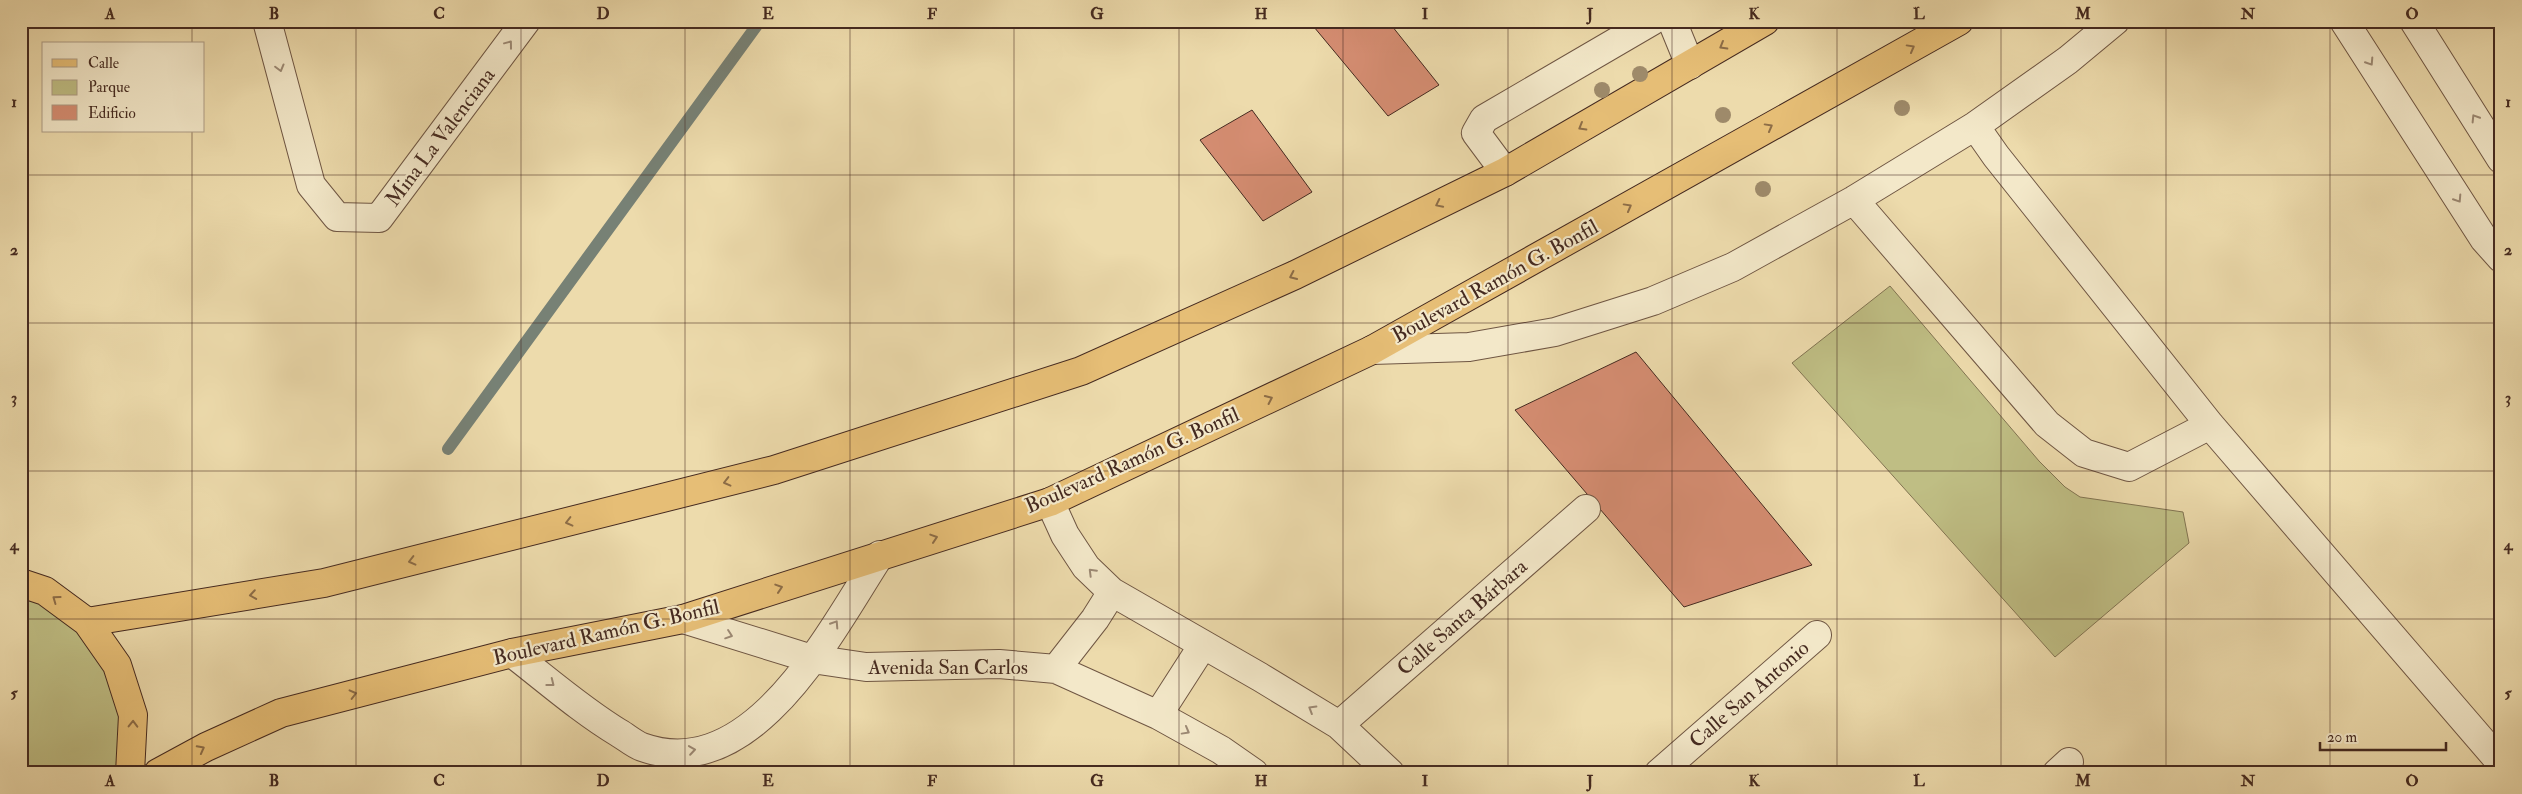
<svg xmlns="http://www.w3.org/2000/svg" width="2522" height="794" font-family="'IM FELL Double Pica',serif">
	<style>
		.green { fill: #bfbe84; stroke: #827452 }
		.lines { fill: none; stroke-linecap: round; stroke-linejoin: round }
		.stream { stroke: #778175; stroke-width: 12 }
		.building { fill: #d58d72; stroke: #452a20 }
		.minor-casing { stroke: #6f5643; stroke-width: 30 }
		.major-casing { stroke: #452a20; stroke-width: 30 }
		.minor { stroke: #f3e8c9; stroke-width: 28 }
		.major { stroke: #e6be76; stroke-width: 28 }
		.tree { fill: #9e8a6a }
		.oneway { stroke: #9c8974 }
		.oneway2 { stroke: #8d6d47 }
		.grid { fill: none; stroke: #452a20; stroke-width: 1; stroke-opacity: 0.55 }
		.labels { text-anchor: middle; stroke-width: 4.5; stroke-linejoin: round; paint-order: stroke }
		.street-label { font-size: 21px; fill: #452a20; stroke: #f3e8c9 }
		.neatline { fill: none; stroke: #452a20; stroke-width: 2 }
		.grid-label { font-size: 16px; text-anchor: middle; font-weight: bold; fill: #452a20 }
	</style>
	<rect width="100%" height="100%" fill="#eddbac"/>
	<filter id="stains"><feTurbulence type="fractalNoise" baseFrequency=".004" numOctaves="4"/><feColorMatrix values="0 0 0 0 .2 0 0 0 0 .09 0 0 0 0 .02 0 0 0 .5 -.17"/></filter>
	<radialGradient id="worn" r=".72"><stop offset=".6" stop-color="#630" stop-opacity="0"/><stop offset="1" stop-color="#630" stop-opacity=".3"/></radialGradient>
	<path class="green" d="M 1890,286 L 2039,461 L 2065,487 L 2080,497 L 2183,512 L 2189,543 L 2055,657 L 1792,363 Z
		M 21,584 L 117,665 L 130,773 L 21,773 Z"/>
	<g class="lines">
		<path class="stream" d="M 448,449 L 760,21"/>
	</g>
	<path class="building" d="M 1309,21 L 1388,21 L 1439,85 L 1388,116 Z
		M 1252,110 L 1312,192 L 1263,221 L 1200,140 Z
		M 1636,352 L 1812,565 L 1684,607 L 1515,410 Z"/>
	<g class="lines">
		<defs>
			<path id="minor" d="M 267,21 L 311,185 L 337,217 L 379,218 L 526,21
				M 1672,21 L 1690,65
				M 2344,21 L 2484,239 L 2501,258
				M 2414,21 L 2501,159
				M 1975,126 L 1996,156 L 2210,425 L 2501,763
				M 1505,172 L 1476,133 L 1484,119 L 1652,21
				M 1854,200 L 2047,424 L 2084,453 L 2129,467 L 2210,425
				M 1372,350 L 1469,347 L 1555,332 L 1653,301 L 1733,267 L 1854,200 L 1975,126 L 2068,60 L 2115,21
				M 1050,502 L 1065,535 L 1086,567 L 1112,592 L 1260,677 L 1339,725 L 1390,773
				M 683,619 L 812,659 L 866,667 L 999,664 L 1056,669 L 1158,715 L 1221,750 L 1254,773
				M 512,653 C 547,680 581,710 619,733 C 626,737 634,744 642,747 C 753,787 831,630 880,555
				M 1056,669 L 1095,619 L 1112,592
				M 1158,715 L 1203,645
				M 1339,725 L 1586,509
				M 1659,773 L 1817,635
				M 2057,773 L 2069,762"/>
			<path id="major" d="M 21,583 L 45,591 L 87,622 L 117,665 L 133,715 L 130,773
				M 87,622 L 324,583 L 774,470 L 1081,371 L 1295,275 L 1505,172 L 1765,21
				M 158,773 L 206,747 L 281,713 L 512,653 L 683,619 L 1050,502 L 1372,350 L 1959,21"/>
		</defs>
		<use href="#minor" class="minor-casing"/>
		<use href="#major" class="major-casing"/>
		<use href="#minor" class="minor"/>
		<use href="#major" class="major"/>
	</g>
	<g class="tree">
		<circle cx="1640" cy="74" r="8"/>
		<circle cx="1602" cy="90" r="8"/>
		<circle cx="1902" cy="108" r="8"/>
		<circle cx="1723" cy="115" r="8"/>
		<circle cx="1763" cy="189" r="8"/>
	</g>
	<defs><path id="oneway-chevron" d="M-2-3.5L2.5 0L-2 3.5" fill="none" stroke-width="1.6" stroke-linecap="round" stroke-linejoin="round" transform="scale(1.25)"/></defs>
	<g class="oneway">
		<use href="#oneway-chevron" transform="translate(509 44) rotate(-53)"/>
		<use href="#oneway-chevron" transform="translate(2370 62) rotate(57)"/>
		<use href="#oneway-chevron" transform="translate(280 68) rotate(75)"/>
		<use href="#oneway-chevron" transform="translate(2475 118) rotate(-122)"/>
		<use href="#oneway-chevron" transform="translate(2458 199) rotate(57)"/>
		<use href="#oneway-chevron" transform="translate(1092 572) rotate(-135)"/>
		<use href="#oneway-chevron" transform="translate(835 624) rotate(-57)"/>
		<use href="#oneway-chevron" transform="translate(729 635) rotate(19)"/>
		<use href="#oneway-chevron" transform="translate(551 683) rotate(38)"/>
		<use href="#oneway-chevron" transform="translate(1312 709) rotate(-149)"/>
		<use href="#oneway-chevron" transform="translate(1186 731) rotate(29)"/>
		<use href="#oneway-chevron" transform="translate(692 750) rotate(-8)"/>
	</g>
	<g class="oneway2">
		<use href="#oneway-chevron" transform="translate(1723 46) rotate(150)"/>
		<use href="#oneway-chevron" transform="translate(1911 48) rotate(-29)"/>
		<use href="#oneway-chevron" transform="translate(1582 127) rotate(150)"/>
		<use href="#oneway-chevron" transform="translate(1769 127) rotate(-29)"/>
		<use href="#oneway-chevron" transform="translate(1439 204) rotate(154)"/>
		<use href="#oneway-chevron" transform="translate(1628 207) rotate(-29)"/>
		<use href="#oneway-chevron" transform="translate(1293 276) rotate(155)"/>
		<use href="#oneway-chevron" transform="translate(1269 399) rotate(-25)"/>
		<use href="#oneway-chevron" transform="translate(727 482) rotate(166)"/>
		<use href="#oneway-chevron" transform="translate(569 522) rotate(166)"/>
		<use href="#oneway-chevron" transform="translate(934 538) rotate(-18)"/>
		<use href="#oneway-chevron" transform="translate(412 561) rotate(166)"/>
		<use href="#oneway-chevron" transform="translate(779 588) rotate(-18)"/>
		<use href="#oneway-chevron" transform="translate(253 595) rotate(171)"/>
		<use href="#oneway-chevron" transform="translate(56 599) rotate(-144)"/>
		<use href="#oneway-chevron" transform="translate(353 694) rotate(-14)"/>
		<use href="#oneway-chevron" transform="translate(133 724) rotate(-89)"/>
		<use href="#oneway-chevron" transform="translate(201 749) rotate(-28)"/>
	</g>
	<path class="grid" d="M 192,21 L 192,44M 356,21 L 356,773M 521,21 L 521,773M 685,21 L 685,773M 850,21 L 850,773M 1014,21 L 1014,773M 1179,21 L 1179,773M 1343,21 L 1343,773M 1508,21 L 1508,773M 1672,21 L 1672,773M 1837,21 L 1837,773M 2001,21 L 2001,773M 2166,21 L 2166,773M 2330,21 L 2330,773M 192,131 L 192,773M 21,175 L 2501,175M 21,323 L 2501,323M 21,471 L 2501,471M 21,619 L 2501,619"/>
	<g class="labels">
		<g class="street-label">
			<text transform="translate(440 137) rotate(-53)" y="7">Mina La Valenciana</text>
			<text transform="translate(1495 281) rotate(-29)" y="7">Boulevard Ramón G. Bonfil</text>
			<text transform="translate(1132 460) rotate(-24)" y="7">Boulevard Ramón G. Bonfil</text>
			<text transform="translate(1462 617) rotate(-41)" y="7">Calle Santa Bárbara</text>
			<text transform="translate(606 632) rotate(-13)" y="7">Boulevard Ramón G. Bonfil</text>
			<text x="948" y="674">Avenida San Carlos</text>
			<text transform="translate(1749 694) rotate(-41)" y="7">Calle San Antonio</text>
		</g>
	</g>
	<rect width="2522" height="794" fill="none" stroke="#eddbac" stroke-width="55"/>
	<rect x="42" y="42" width="162" height="90" fill="#f3e8c9" stroke="#ad9c85"/>
	<rect x="52" y="59" width="25" height="8" fill="#e6be76" stroke="#ad9c85"/>
	<text x="88" y="68" font-size="15" fill="#452a20">Calle</text>
	<rect x="52" y="80" width="25" height="15" fill="#bfbe84" stroke="#ad9c85"/>
	<text x="88" y="92" font-size="15" fill="#452a20">Parque</text>
	<rect x="52" y="105" width="25" height="15" fill="#d58d72" stroke="#ad9c85"/>
	<text x="88" y="118" font-size="15" fill="#452a20">Edificio</text>
	<path d="M2320 742v8h126v-8" fill="none" stroke="#452a20" stroke-width="2.5"/>
	<text x="2327" y="742" font-size="15" fill="#452a20" stroke="#f3e8c9" stroke-width="4" paint-order="stroke">20 m</text>
	<rect x="28" y="28" width="2466" height="738" class="neatline"/>
	<g class="grid-label">
		<text x="110" y="19">A</text>
		<text x="274" y="19">B</text>
		<text x="439" y="19">C</text>
		<text x="603" y="19">D</text>
		<text x="768" y="19">E</text>
		<text x="932" y="19">F</text>
		<text x="1097" y="19">G</text>
		<text x="1261" y="19">H</text>
		<text x="1425" y="19">I</text>
		<text x="1590" y="19">J</text>
		<text x="1754" y="19">K</text>
		<text x="1919" y="19">L</text>
		<text x="2083" y="19">M</text>
		<text x="2248" y="19">N</text>
		<text x="2412" y="19">O</text>
		<text x="14" y="107">1</text>
		<text x="2508" y="107">1</text>
		<text x="14" y="255">2</text>
		<text x="2508" y="255">2</text>
		<text x="14" y="403">3</text>
		<text x="2508" y="403">3</text>
		<text x="14" y="550">4</text>
		<text x="2508" y="550">4</text>
		<text x="14" y="698">5</text>
		<text x="2508" y="698">5</text>
		<text x="110" y="786">A</text>
		<text x="274" y="786">B</text>
		<text x="439" y="786">C</text>
		<text x="603" y="786">D</text>
		<text x="768" y="786">E</text>
		<text x="932" y="786">F</text>
		<text x="1097" y="786">G</text>
		<text x="1261" y="786">H</text>
		<text x="1425" y="786">I</text>
		<text x="1590" y="786">J</text>
		<text x="1754" y="786">K</text>
		<text x="1919" y="786">L</text>
		<text x="2083" y="786">M</text>
		<text x="2248" y="786">N</text>
		<text x="2412" y="786">O</text>
	</g>
	<rect width="100%" height="100%" filter="url(#stains)"/>
	<rect width="100%" height="100%" fill="url(#worn)"/>
</svg>
